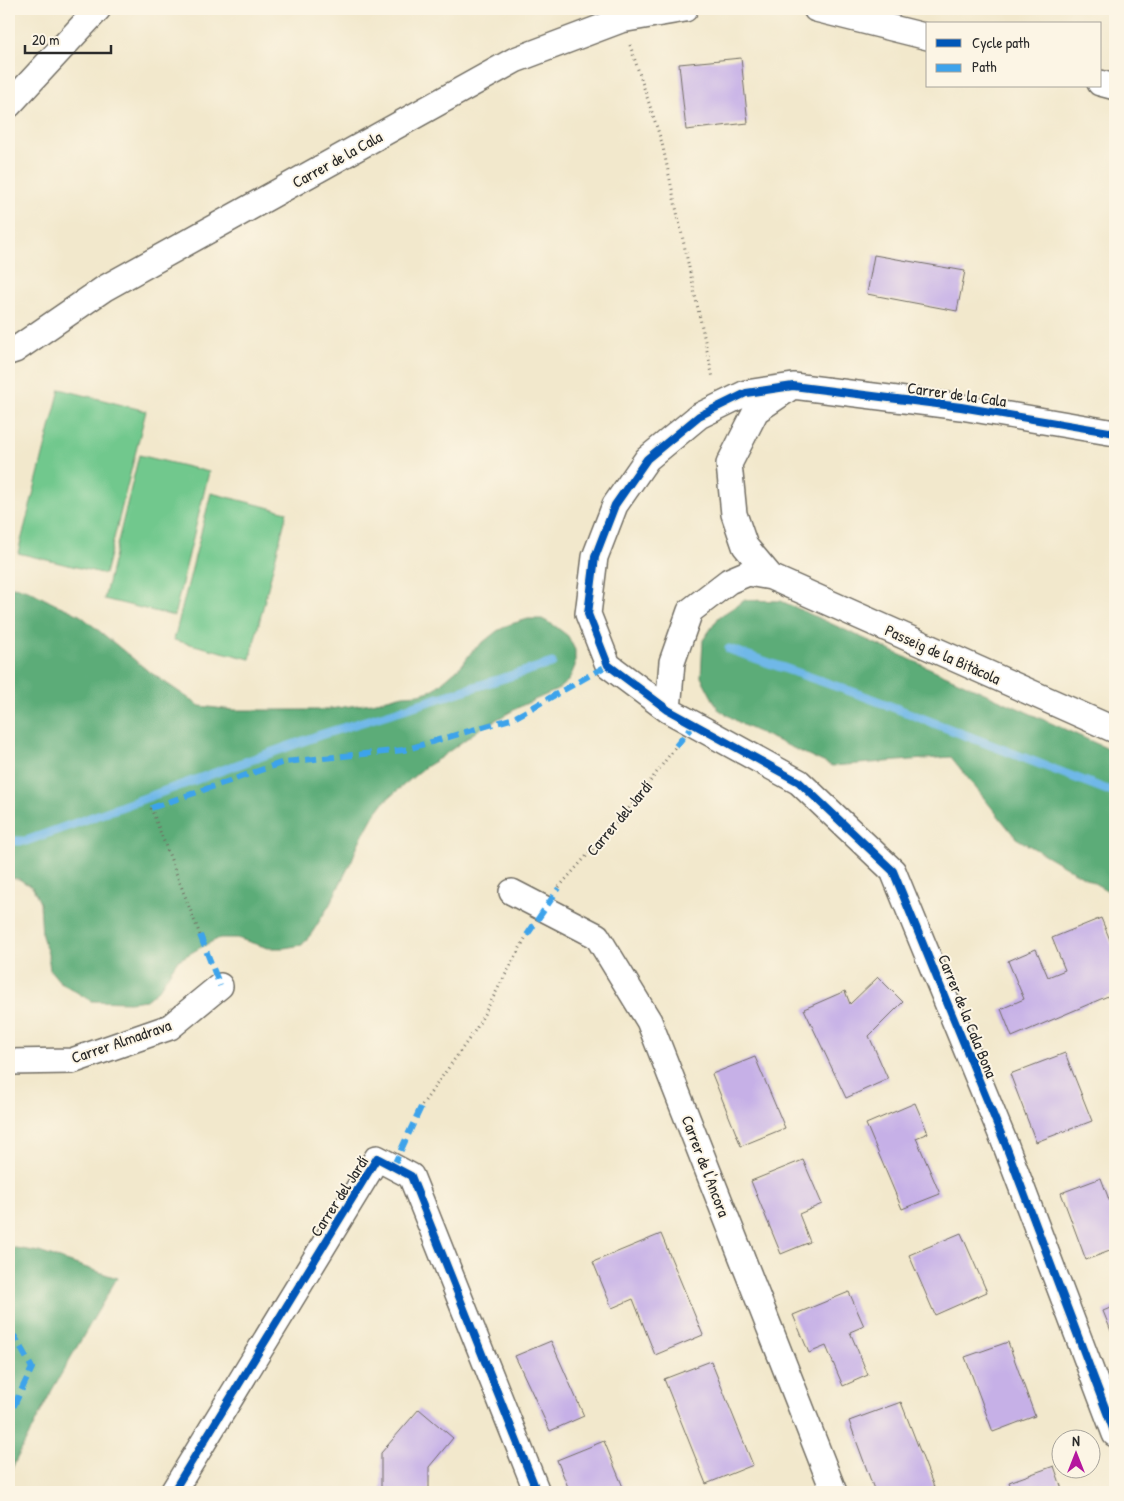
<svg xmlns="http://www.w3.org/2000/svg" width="1124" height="1501" font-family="'Patrick Hand',sans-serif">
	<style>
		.green { fill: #71c88d; stroke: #4e7a5c }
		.forest { fill: #5cac78; stroke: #446c52 }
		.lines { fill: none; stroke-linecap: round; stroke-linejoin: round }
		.stream { stroke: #6fb8e8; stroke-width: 9 }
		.building { fill: #c6b0e7 }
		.street-casing { stroke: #716d63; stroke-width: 28 }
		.path { stroke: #716d63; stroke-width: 3; stroke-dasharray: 1 4; stroke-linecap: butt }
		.street { stroke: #fff; stroke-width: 25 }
		.quiet { stroke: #3ea3eb; stroke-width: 6; stroke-dasharray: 12 6; stroke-linecap: butt }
		.cycleway-casing { stroke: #fcf5e5; stroke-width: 11 }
		.cycleway { stroke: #0057b8; stroke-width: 8 }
		.labels { text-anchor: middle; stroke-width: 4; stroke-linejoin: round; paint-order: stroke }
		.street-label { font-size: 16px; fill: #2b2b2b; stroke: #fcf5e5 }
	</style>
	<rect width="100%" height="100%" fill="#fcf5e5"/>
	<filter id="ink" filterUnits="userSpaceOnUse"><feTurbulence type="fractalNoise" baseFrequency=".02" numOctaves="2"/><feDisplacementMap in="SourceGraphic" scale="10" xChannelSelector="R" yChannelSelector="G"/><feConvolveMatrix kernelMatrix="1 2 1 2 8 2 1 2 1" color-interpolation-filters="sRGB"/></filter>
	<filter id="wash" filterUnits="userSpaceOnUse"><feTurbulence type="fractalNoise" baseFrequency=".0096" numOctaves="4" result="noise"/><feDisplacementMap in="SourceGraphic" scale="20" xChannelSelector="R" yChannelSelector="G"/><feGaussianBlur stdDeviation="1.12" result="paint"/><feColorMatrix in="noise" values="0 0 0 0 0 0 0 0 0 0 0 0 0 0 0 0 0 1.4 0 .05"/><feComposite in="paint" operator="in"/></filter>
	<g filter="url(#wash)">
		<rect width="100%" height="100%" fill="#f2e8cc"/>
		<path class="green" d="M 60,389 L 146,411 L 105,574 L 18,553 Z
			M 139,455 L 209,472 L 174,616 L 104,599 Z
			M 211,493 L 287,512 L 250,659 L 174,640 Z"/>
		<path class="forest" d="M 9,587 C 30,587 33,594 51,602 C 61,607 71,610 81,616 L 147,670 L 200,706 L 233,710 L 323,710 L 372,703 L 403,695 L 419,694 L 433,690 L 462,665 L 472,651 L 497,631 L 511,624 L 528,619 L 542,619 L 555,626 L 568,636 L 575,650 L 575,666 L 569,680 L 557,690 L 523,705 L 481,728 L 440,758 L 425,767 L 385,801 L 374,815 L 358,844 L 352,860 L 330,904 L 312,933 L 302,945 L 284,948 L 268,948 L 237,938 L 220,938 L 205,945 L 177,961 L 159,989 L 146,1000 L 129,1002 L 91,1001 L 60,982 L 50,970 L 48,954 L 42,936 L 40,903 L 33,888 L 19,879 L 9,878 Z
			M 745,600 L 781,601 L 1115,752 L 1115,895 L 1016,838 L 951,757 L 832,766 L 743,725 L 718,709 L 701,677 L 703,640 L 719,617 Z
			M 9,1247 L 39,1252 L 117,1278 L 52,1390 L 9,1474 Z"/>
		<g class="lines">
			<path class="stream" d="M 729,649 L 864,696 L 1115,793
				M 9,841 L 26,841 L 320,735 L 552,663"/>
		</g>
		<g id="blocks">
			<path class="building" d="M 741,58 L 748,123 L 686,130 L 679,64 Z
				M 874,255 L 965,271 L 957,311 L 867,294 Z
				M 1101,918 L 1115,952 L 1115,993 L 1012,1037 L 1001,1009 L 1024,999 L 1008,961 L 1036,949 L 1048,977 L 1065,970 L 1052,938 Z
				M 878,977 L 903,1002 L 869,1036 L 888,1079 L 846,1098 L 804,1009 L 845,991 L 850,1004 Z
				M 1065,1053 L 1092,1121 L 1036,1142 L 1010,1074 Z
				M 755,1057 L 785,1128 L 741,1146 L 712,1074 Z
				M 915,1103 L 928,1133 L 916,1138 L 940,1194 L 902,1209 L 866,1124 Z
				M 803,1160 L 822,1204 L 799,1214 L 810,1242 L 781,1254 L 751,1181 Z
				M 1101,1178 L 1115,1216 L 1115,1249 L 1086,1260 L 1061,1193 Z
				M 961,1233 L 987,1292 L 935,1315 L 909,1255 Z
				M 661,1234 L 703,1335 L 655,1355 L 633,1299 L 612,1308 L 593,1262 Z
				M 849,1292 L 864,1326 L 850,1332 L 868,1375 L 843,1386 L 826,1346 L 809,1353 L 793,1315 Z
				M 1115,1306 L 1115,1341 L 1103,1311 Z
				M 551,1341 L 584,1416 L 550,1431 L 515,1356 Z
				M 1008,1342 L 1035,1416 L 993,1432 L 965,1357 Z
				M 711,1361 L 753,1465 L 706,1484 L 664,1379 Z
				M 901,1402 L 934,1487 L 920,1492 L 875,1492 L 849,1421 Z
				M 419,1409 L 453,1438 L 429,1467 L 429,1492 L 381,1492 L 381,1453 Z
				M 604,1441 L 625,1492 L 570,1492 L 557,1460 Z
				M 1054,1466 L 1063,1492 L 1013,1492 L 1009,1482 Z"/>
		</g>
	</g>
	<g filter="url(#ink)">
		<use href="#blocks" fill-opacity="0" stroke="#716d63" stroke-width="1"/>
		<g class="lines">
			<defs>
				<path id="street" d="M 816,9 L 928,37
					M 1100,83 L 1115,87
					M 9,105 L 98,9
					M 9,352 L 15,350 L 105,288 L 515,60 L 621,20 L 685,9
					M 1115,433 L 961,407 L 793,386 L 746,393 L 699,416 L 647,459 L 615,505 L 595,557 L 588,614 L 608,665 L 668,710 L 799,782 L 893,871 L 1006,1146 L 1115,1434
					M 771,577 L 745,546 L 734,514 L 729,464 L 756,411 L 787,390
					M 668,710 L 672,662 L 690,611 L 729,581 L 748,573 L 771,577 L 1115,730
					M 512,892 L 597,936 L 649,1021 L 834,1492
					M 9,1062 L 72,1061 L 170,1027 L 220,986
					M 173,1492 L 377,1158 L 411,1176 L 537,1492"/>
			</defs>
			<use href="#street" class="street-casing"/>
			<path class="path" d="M 630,45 L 662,143 L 713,378
				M 151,808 L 200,935
				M 559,887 L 638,798 L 676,746
				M 422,1105 L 476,1029 L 527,935"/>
			<use href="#street" class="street"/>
			<path class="quiet" d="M 676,746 L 694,724
				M 151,808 L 284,762 L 404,750 L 514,718 L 608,665
				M 200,935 L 220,986
				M 527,935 L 559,888
				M 393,1167 L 422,1105
				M 9,1336 L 15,1337 L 32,1368 L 9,1416"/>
			<defs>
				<path id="cycleway" d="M 1115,433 L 961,407 L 793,386 L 746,393 L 699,416 L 647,459 L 615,505 L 595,557 L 588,614 L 608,665 L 668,710 L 799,782 L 893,871 L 1006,1146 L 1115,1434
					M 173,1492 L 377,1158 L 411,1176 L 537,1492"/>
			</defs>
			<use href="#cycleway" class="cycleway-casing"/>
			<use href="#cycleway" class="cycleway"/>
		</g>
	</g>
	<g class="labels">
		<g class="street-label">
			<text transform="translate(337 159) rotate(-29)" y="6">Carrer de la Cala</text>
			<text transform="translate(957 394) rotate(8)" y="6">Carrer de la Cala</text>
			<text transform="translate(943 654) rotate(24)" y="6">Passeig de la Bitàcola</text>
			<text transform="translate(619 818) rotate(-50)" y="6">Carrer del Jardí</text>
			<text transform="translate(968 1016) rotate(68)" y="6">Carrer de la Cala Bona</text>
			<text transform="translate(121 1041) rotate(-19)" y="6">Carrer Almadrava</text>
			<text transform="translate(706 1166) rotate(69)" y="6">Carrer de l'Ancora</text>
			<text transform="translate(339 1196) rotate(-57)" y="6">Carrer del Jardí</text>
		</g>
	</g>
	<rect width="1124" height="1501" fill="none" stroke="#fcf5e5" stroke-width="30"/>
	<rect x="926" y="22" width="175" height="65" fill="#fcf5e5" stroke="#a8a49b"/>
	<rect x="936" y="39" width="25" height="8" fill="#0057b8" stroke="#a8a49b"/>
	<text x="972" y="48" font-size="15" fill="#2b2b2b">Cycle path</text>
	<rect x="936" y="64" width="25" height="8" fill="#3ea3eb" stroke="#a8a49b"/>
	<text x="972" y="72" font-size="15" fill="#2b2b2b">Path</text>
	<g transform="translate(1076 1454)"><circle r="24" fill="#fcf5e5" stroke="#a8a49b"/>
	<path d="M0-4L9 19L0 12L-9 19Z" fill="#b5179e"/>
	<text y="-8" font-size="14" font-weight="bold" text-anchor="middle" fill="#2b2b2b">N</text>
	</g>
	<path d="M25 45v8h86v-8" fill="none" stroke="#2b2b2b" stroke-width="2.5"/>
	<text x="32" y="45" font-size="15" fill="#2b2b2b" stroke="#fcf5e5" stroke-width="4" paint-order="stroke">20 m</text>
</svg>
